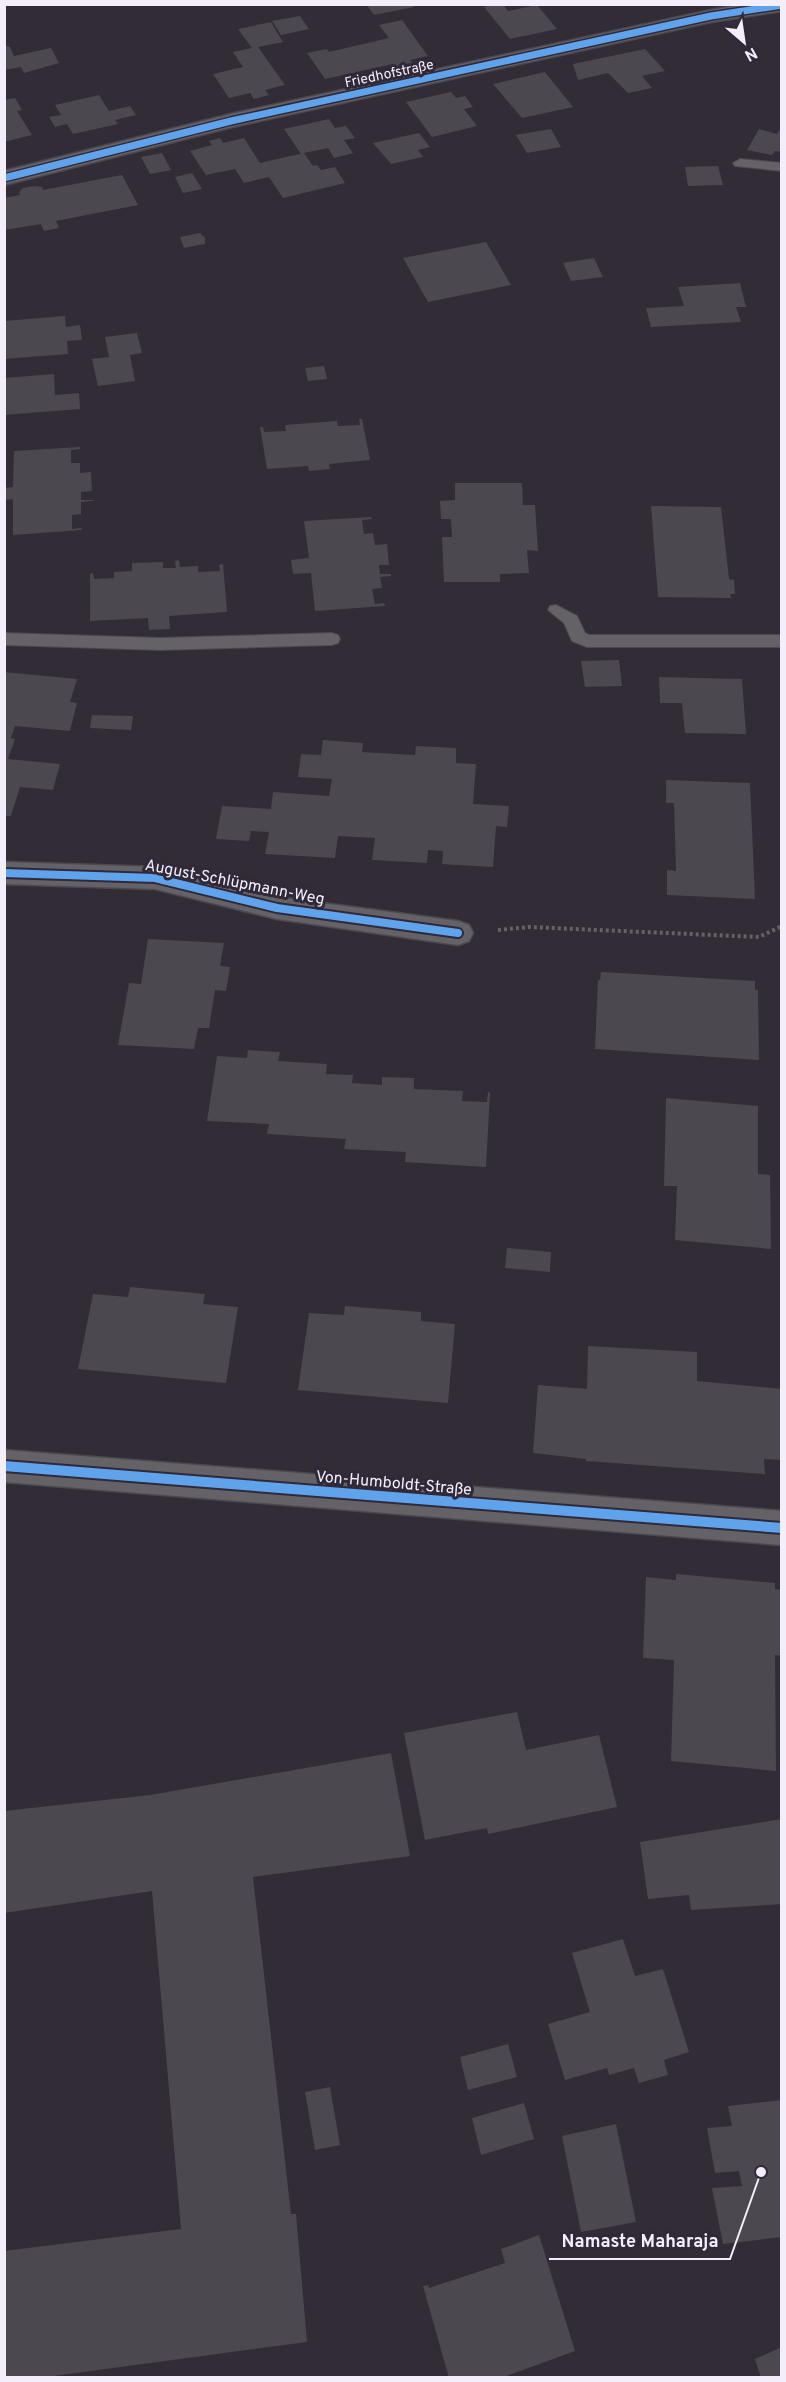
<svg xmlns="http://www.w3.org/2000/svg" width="786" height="2382" font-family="Overpass,sans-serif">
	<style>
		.building { fill: #4c484f }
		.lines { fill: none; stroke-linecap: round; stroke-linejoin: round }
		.lane-casing { stroke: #4c4850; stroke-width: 2 }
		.street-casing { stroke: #4c4850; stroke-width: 3 }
		.path { stroke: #636266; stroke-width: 4; stroke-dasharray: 3 3; stroke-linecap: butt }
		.lane { fill: #646266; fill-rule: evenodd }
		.street { fill: #646266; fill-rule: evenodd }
		.cycleway-far2-casing { stroke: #302939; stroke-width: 10 }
		.cycleway-far1-casing { stroke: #302939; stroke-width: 12 }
		.cycleway-casing { stroke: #302939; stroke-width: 14 }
		.cycleway-far2 { stroke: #60a3ed; stroke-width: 7 }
		.cycleway-far1 { stroke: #60a3ed; stroke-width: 8 }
		.cycleway { stroke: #60a3ed; stroke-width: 10 }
		.labels { text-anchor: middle; stroke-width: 6; stroke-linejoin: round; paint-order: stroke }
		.far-street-label { font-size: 14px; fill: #f3eef9; stroke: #302939 }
		.street-label { font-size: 16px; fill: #f3eef9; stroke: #302939 }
		.leader { fill: none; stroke: #f3eef9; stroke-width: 2 }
		.callout-dot { fill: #f3eef9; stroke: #302939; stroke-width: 2 }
		.callout-label { font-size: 18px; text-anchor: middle; font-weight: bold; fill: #f3eef9; stroke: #302939; stroke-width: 6; stroke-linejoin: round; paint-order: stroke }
	</style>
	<rect width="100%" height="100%" fill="#312c36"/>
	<path class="building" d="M 366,4 L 413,4 L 414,7 L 374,15 Z
		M 495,4 L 503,4 L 508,11 L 537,5 L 557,29 L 510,39 L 484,7 Z
		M 300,16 L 309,29 L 281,35 L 272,21 Z
		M 402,20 L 428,56 L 410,60 L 415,66 L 397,70 L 393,64 L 325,79 L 307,53 L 327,49 L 329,52 L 389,38 L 379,25 Z
		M 271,22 L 283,42 L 258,47 L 285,85 L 265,90 L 269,95 L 254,99 L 250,93 L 229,98 L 213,74 L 243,67 L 233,52 L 252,48 L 238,29 Z
		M 4,45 L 10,47 L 14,56 L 51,48 L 59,63 L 24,73 L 21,67 L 4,70 Z
		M 645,49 L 665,71 L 642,76 L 652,88 L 628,93 L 608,73 L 578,80 L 573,64 Z
		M 545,72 L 573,107 L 522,118 L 493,84 Z
		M 451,92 L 456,98 L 465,96 L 473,107 L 464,109 L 477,126 L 432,137 L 406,102 Z
		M 99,95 L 109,111 L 130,106 L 136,115 L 115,120 L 118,124 L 73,134 L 67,124 L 55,127 L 49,117 L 61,115 L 55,105 Z
		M 15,98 L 22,110 L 17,111 L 32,135 L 4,142 L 4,100 Z
		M 329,119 L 335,128 L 346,126 L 355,138 L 344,140 L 353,153 L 334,158 L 328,148 L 304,153 L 313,166 L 317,165 L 321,170 L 335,167 L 345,183 L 283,198 L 269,177 L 244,183 L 235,169 L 206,175 L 190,151 L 212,145 L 209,141 L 220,138 L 223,143 L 244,138 L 260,163 L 290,156 L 301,154 L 284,129 Z
		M 782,126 L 782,152 L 775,151 L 772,155 L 747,150 L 759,129 L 777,134 Z
		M 551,129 L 561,147 L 527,153 L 516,135 Z
		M 419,133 L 430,147 L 418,150 L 423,157 L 391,164 L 373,143 Z
		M 162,153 L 171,170 L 150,174 L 141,157 Z
		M 718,166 L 723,185 L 688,186 L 685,167 Z
		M 192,173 L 202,189 L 183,193 L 175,177 Z
		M 122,175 L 138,205 L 56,221 L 59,228 L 44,231 L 41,224 L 4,230 L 4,214 L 6,214 L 4,198 L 20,195 L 19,192 L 23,188 L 35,186 L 42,187 L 43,190 Z
		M 200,233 L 205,238 L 205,244 L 184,248 L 180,237 Z
		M 486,242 L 511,285 L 428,302 L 403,258 Z
		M 594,258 L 603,277 L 571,281 L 563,263 Z
		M 740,283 L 746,307 L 736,307 L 741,322 L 651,327 L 646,308 L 684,306 L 678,287 Z
		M 65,316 L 66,327 L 80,325 L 82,340 L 67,341 L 68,354 L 4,359 L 4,321 Z
		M 137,333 L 142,353 L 130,355 L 135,381 L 98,386 L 92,359 L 109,357 L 105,337 Z
		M 324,366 L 327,379 L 308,381 L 305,368 Z
		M 54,374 L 55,395 L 79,393 L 80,409 L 4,415 L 4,378 Z
		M 359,419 L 362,419 L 370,460 L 329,464 L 330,469 L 309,471 L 308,466 L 267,469 L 260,427 L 263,427 L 264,432 L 286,431 L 285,425 L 337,421 L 338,426 L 360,425 Z
		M 80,447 L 80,449 L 71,450 L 71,463 L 80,463 L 80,473 L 91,472 L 92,491 L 81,492 L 81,500 L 93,500 L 93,501 L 81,502 L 81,514 L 72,515 L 72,529 L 82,528 L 81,530 L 13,535 L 13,499 L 4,500 L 4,488 L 13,487 L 14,451 Z
		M 455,483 L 522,483 L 523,505 L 535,505 L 538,551 L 527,550 L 529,573 L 500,574 L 500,582 L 444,582 L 442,537 L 452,537 L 451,519 L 441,519 L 440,501 L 455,500 Z
		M 651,506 L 721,507 L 729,579 L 734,580 L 735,594 L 730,594 L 731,598 L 658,597 Z
		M 371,517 L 372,519 L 362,520 L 364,534 L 373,533 L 375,545 L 387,544 L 389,565 L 379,565 L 380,574 L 391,574 L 391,576 L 380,577 L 382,588 L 372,589 L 375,604 L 384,603 L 385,606 L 315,611 L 311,573 L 293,574 L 291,560 L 309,558 L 304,521 Z
		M 179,560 L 180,567 L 198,566 L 198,572 L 220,571 L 219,565 L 223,564 L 227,612 L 169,616 L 170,629 L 149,630 L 148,618 L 90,621 L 90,574 L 93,573 L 94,579 L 114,578 L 114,572 L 132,571 L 132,563 L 163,562 L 163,568 L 176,568 L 175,561 Z
		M 619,660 L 622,686 L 585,687 L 581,661 Z
		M 4,672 L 77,679 L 70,702 L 77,703 L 70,731 L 15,726 L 11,738 L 15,739 L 8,759 L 60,764 L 53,790 L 20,787 L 11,816 L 4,816 Z
		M 659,677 L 742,679 L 746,734 L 685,733 L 682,703 L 660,703 Z
		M 92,715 L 133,716 L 131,730 L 90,728 Z
		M 323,740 L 363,743 L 362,752 L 415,755 L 416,746 L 456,748 L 456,763 L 476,764 L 473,804 L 509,806 L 507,827 L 496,826 L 493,867 L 442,864 L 443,851 L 428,850 L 427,863 L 372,860 L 375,838 L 338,836 L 335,858 L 265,854 L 269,832 L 251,831 L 249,841 L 216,839 L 222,806 L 271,809 L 273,792 L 329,796 L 332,779 L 298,777 L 301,754 L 321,755 Z
		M 666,780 L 750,783 L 755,899 L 667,895 L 667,870 L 676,871 L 674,803 L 666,803 Z
		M 148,939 L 224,943 L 220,966 L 230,967 L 226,991 L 215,990 L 209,1028 L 198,1028 L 194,1049 L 118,1045 L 129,983 L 141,984 Z
		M 601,972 L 755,981 L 755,990 L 758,990 L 759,1060 L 595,1049 L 598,980 L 600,980 Z
		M 248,1050 L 280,1052 L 278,1061 L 327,1064 L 326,1074 L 353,1075 L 352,1083 L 382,1085 L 382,1077 L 414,1078 L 414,1089 L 463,1091 L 462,1101 L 487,1102 L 488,1092 L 490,1093 L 486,1167 L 405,1162 L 406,1152 L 344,1149 L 346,1139 L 267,1134 L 269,1124 L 207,1121 L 217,1056 L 247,1058 Z
		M 666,1098 L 758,1106 L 758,1174 L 770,1175 L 771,1249 L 675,1240 L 677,1186 L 664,1186 Z
		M 507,1248 L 551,1252 L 550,1272 L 505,1268 Z
		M 130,1287 L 205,1294 L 203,1304 L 238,1307 L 226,1383 L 78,1369 L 93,1294 L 128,1297 Z
		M 345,1306 L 421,1312 L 421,1321 L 455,1324 L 448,1403 L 298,1390 L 309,1313 L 344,1315 Z
		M 588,1346 L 697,1352 L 697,1381 L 782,1389 L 782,1460 L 764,1459 L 765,1474 L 586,1461 L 586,1459 L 533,1453 L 538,1385 L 587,1389 Z
		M 676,1574 L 775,1583 L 775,1589 L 782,1590 L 782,1656 L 775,1655 L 776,1771 L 671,1761 L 674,1660 L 643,1658 L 646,1577 L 676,1580 Z
		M 517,1712 L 526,1750 L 599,1735 L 617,1807 L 488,1834 L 487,1828 L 425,1840 L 404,1733 Z
		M 391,1753 L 410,1856 L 253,1877 L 291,2214 L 296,2214 L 307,2342 L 39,2378 L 4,2378 L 4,2251 L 181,2229 L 152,1891 L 4,1913 L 4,1811 L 150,1795 Z
		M 782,1819 L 782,1904 L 691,1910 L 689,1895 L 648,1899 L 640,1842 Z
		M 623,1939 L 635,1976 L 663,1969 L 689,2052 L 664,2060 L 668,2075 L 639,2083 L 634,2068 L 609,2075 L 607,2068 L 565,2080 L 548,2024 L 590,2012 L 572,1953 Z
		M 508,2044 L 517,2077 L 468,2090 L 460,2057 Z
		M 330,2087 L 340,2145 L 315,2150 L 305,2092 Z
		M 782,2100 L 782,2237 L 723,2244 L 712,2188 L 742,2186 L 739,2171 L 715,2173 L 707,2128 L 732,2126 L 728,2106 Z
		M 524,2103 L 534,2139 L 481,2155 L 472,2118 Z
		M 616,2124 L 636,2222 L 581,2232 L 562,2136 Z
		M 539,2235 L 575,2351 L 501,2378 L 449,2378 L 423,2286 L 428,2285 L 429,2288 L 505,2263 L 501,2249 Z
		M 782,2347 L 782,2378 L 761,2378 L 755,2359 Z"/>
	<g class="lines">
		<defs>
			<path id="lane" d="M 740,159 L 782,163 L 782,171 L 735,166 L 733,163 Z
				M 556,605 L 577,616 L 585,633 L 589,635 L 782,635 L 782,647 L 587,647 L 572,641 L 564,623 L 548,610 L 550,606 Z
				M 4,633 L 160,638 L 332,633 L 338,635 L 340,639 L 338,643 L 332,645 L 160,650 L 4,645 Z"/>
			<path id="street" d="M 745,4 L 782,4 L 782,11 L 711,22 L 232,127 L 4,185 L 4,171 L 231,114 L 711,10 Z
				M 4,862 L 155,867 L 277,897 L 458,921 L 469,925 L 473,933 L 469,941 L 458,945 L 277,919 L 155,889 L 4,884 Z
				M 4,1450 L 782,1511 L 782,1545 L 4,1482 Z"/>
		</defs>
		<use href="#lane" class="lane-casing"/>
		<use href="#street" class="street-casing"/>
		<path class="path" d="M 498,930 L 529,927 L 759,937 L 782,926"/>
		<use href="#lane" class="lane"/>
		<use href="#street" class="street"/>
		<defs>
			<path id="cycleway-far2" d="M 4,178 L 231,121 L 711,16 L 782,5"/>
			<path id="cycleway-far1" d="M 4,873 L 155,878 L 277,908 L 458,933"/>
			<path id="cycleway" d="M 4,1466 L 782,1528"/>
		</defs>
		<use href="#cycleway-far2" class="cycleway-far2-casing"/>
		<use href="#cycleway-far1" class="cycleway-far1-casing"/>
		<use href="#cycleway" class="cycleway-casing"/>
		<use href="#cycleway-far2" class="cycleway-far2"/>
		<use href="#cycleway-far1" class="cycleway-far1"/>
		<use href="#cycleway" class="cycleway"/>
	</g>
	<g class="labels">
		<g class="far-street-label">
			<text transform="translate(389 73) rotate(-12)" y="5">Friedhofstraße</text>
		</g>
		<g class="street-label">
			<text transform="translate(235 881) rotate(11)" y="6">August-Schlüpmann-Weg</text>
			<text transform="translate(394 1482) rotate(5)" y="6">Von-Humboldt-Straße</text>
		</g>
	</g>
	<path class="leader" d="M761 2172L730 2259H549"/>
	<circle class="callout-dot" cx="761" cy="2172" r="6"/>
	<g class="callout-label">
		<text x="640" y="2247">Namaste Maharaja</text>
	</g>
	<rect width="786" height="2382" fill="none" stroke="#f3eef9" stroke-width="12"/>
	<g transform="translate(744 42) rotate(151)" stroke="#302939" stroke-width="4.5" paint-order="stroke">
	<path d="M0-4.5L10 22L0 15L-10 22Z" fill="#f3eef9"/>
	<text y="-9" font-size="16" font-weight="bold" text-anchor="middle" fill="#f3eef9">N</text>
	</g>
</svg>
